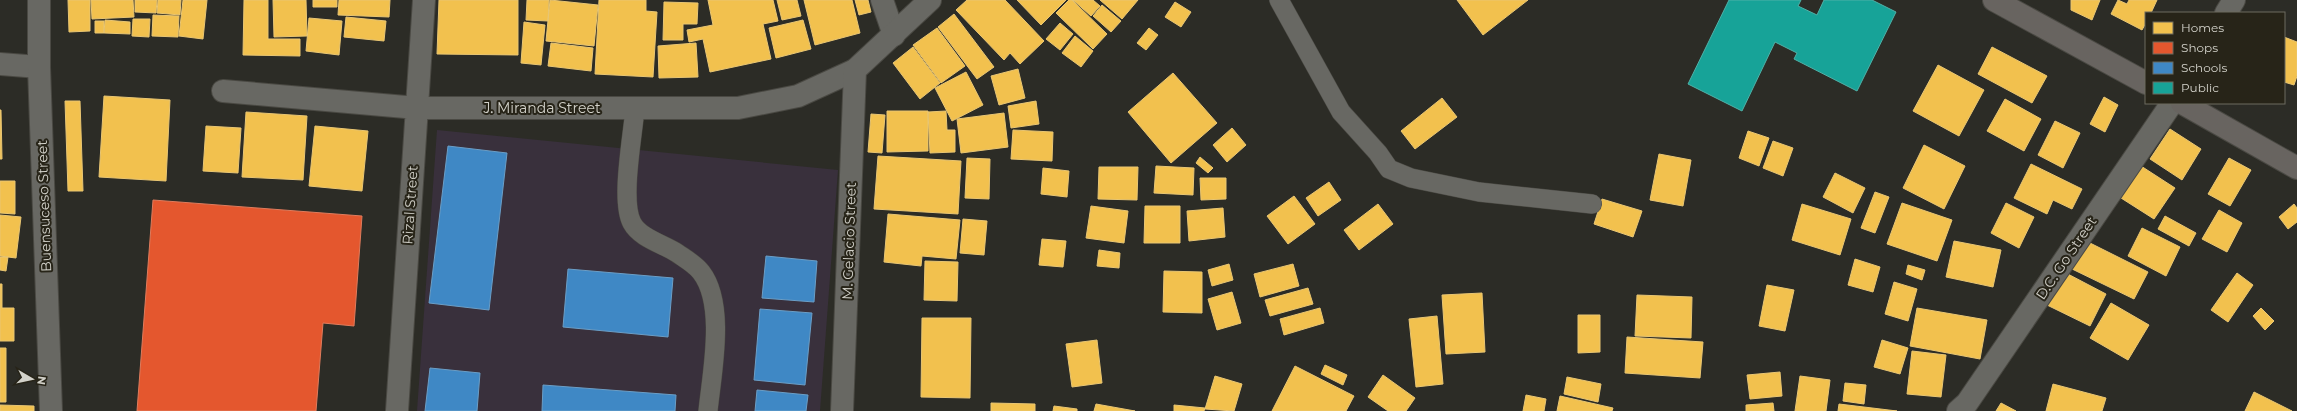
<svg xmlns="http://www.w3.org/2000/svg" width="2297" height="411" font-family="Montserrat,sans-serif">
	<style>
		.education { fill: #39303c }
		.homes { fill: #f2c14e; stroke: #e9c673 }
		.shops { fill: #e4572e; stroke: #df7c5d }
		.schools { fill: #3f88c5; stroke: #6b9ec6 }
		.public { fill: #17a398; stroke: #4fb1a7 }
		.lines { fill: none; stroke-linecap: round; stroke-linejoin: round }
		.service-casing { stroke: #4a4943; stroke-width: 20 }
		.minor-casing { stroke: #4a4943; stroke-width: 24 }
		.tertiary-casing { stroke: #4a4943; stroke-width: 24 }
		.secondary-casing { stroke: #4a4943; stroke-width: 24 }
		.service { stroke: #686863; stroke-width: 19 }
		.minor { stroke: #686863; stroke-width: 22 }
		.tertiary { stroke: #686863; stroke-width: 22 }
		.secondary { stroke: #686460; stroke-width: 22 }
		.labels { text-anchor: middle; stroke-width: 4; stroke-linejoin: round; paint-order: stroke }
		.street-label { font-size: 14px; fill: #d3d2ca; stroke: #272418 }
	</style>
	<rect width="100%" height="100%" fill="#2c2c26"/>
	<path class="education" d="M 437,130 L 838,170 L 820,411 L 417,411 Z"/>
	<path class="homes" d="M 68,0 L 90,0 L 90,31 L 69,32 Z
		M 91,0 L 133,0 L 134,17 L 92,19 Z
		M 135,0 L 157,0 L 156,13 L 135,12 Z
		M 158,0 L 181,0 L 180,15 L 157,13 Z
		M 183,0 L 207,0 L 203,39 L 179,36 Z
		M 244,0 L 268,0 L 268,39 L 300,39 L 300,56 L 243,55 Z
		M 273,0 L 306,0 L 307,36 L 274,37 Z
		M 313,0 L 337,0 L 337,7 L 313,7 Z
		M 339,0 L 390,0 L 389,17 L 338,15 Z
		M 439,0 L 518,0 L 518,55 L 437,54 Z
		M 527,0 L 549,0 L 548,21 L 526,20 Z
		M 550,0 L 598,5 L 594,46 L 546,41 Z
		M 599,0 L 646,0 L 646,11 L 657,12 L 653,77 L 595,74 Z
		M 708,0 L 773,0 L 778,21 L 763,24 L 771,59 L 710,72 L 703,39 L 689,42 L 687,30 L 713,25 Z
		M 777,0 L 797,0 L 801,16 L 782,20 Z
		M 804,0 L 852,0 L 860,33 L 815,45 Z
		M 855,0 L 868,0 L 871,12 L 859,15 Z
		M 967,0 L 1005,0 L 1044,41 L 1020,64 L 1010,53 L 1004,60 L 956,10 Z
		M 1017,0 L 1066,0 L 1041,25 Z
		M 1069,0 L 1072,0 L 1107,34 L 1093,49 L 1056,13 Z
		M 1073,0 L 1093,0 L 1100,6 L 1091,16 Z
		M 1100,0 L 1138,0 L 1122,19 Z
		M 1457,0 L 1528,0 L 1483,35 Z
		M 2071,0 L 2100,0 L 2092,20 L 2071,10 Z
		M 2118,0 L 2127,4 L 2129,0 L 2157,0 L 2151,13 L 2146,13 L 2146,23 L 2142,30 L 2111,14 Z
		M 664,2 L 698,3 L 697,24 L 683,24 L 683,40 L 663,40 Z
		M 1175,2 L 1191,12 L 1181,27 L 1165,17 Z
		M 1102,5 L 1121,21 L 1111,32 L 1093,16 Z
		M 954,14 L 994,67 L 977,79 L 938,27 Z
		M 153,15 L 179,16 L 178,37 L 152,36 Z
		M 346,17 L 386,21 L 384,41 L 344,37 Z
		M 309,18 L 342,21 L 339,55 L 306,51 Z
		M 133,19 L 150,19 L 149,37 L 132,36 Z
		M 105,20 L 130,22 L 130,34 L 104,33 Z
		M 803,20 L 811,49 L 776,58 L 769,28 Z
		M 95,21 L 104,21 L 104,33 L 95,33 Z
		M 524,22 L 545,25 L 541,65 L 521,63 Z
		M 1060,23 L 1073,34 L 1060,50 L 1046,39 Z
		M 937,28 L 965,66 L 941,83 L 913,45 Z
		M 1149,28 L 1158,35 L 1146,50 L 1137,43 Z
		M 1075,36 L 1093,51 L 1081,67 L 1062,53 Z
		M 2284,37 L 2297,42 L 2297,76 L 2294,85 L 2284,82 Z
		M 551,43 L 593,48 L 591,71 L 548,66 Z
		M 696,43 L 698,77 L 659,78 L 658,46 Z
		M 913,47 L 940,83 L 920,99 L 893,63 Z
		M 1992,47 L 2047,76 L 2032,103 L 1978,74 Z
		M 1938,65 L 1984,90 L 1959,136 L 1913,111 Z
		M 1018,69 L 1025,98 L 999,105 L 991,76 Z
		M 966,72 L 983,105 L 952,121 L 935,88 Z
		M 1173,73 L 1217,123 L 1171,163 L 1128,112 Z
		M 104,96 L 170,100 L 166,181 L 99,177 Z
		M 2104,97 L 2118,105 L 2105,132 L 2090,124 Z
		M 1442,98 L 1457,117 L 1415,149 L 1401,131 Z
		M 2005,99 L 2041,119 L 2024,151 L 1987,131 Z
		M 65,101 L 80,101 L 83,191 L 68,191 Z
		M 1036,101 L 1039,124 L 1011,128 L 1008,106 Z
		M 0,110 L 1,110 L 2,159 L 0,159 Z
		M 887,111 L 928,111 L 928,151 L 887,152 Z
		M 946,111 L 947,130 L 955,130 L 955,152 L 930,153 L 928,112 Z
		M 246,112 L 307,116 L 303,180 L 242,177 Z
		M 1004,113 L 1008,147 L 961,153 L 957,119 Z
		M 871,114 L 885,115 L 882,153 L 868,152 Z
		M 2055,121 L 2080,133 L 2063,168 L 2038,155 Z
		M 206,126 L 241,128 L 238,173 L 203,171 Z
		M 315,126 L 368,131 L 362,191 L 309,186 Z
		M 1232,128 L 1246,145 L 1227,162 L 1213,145 Z
		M 2170,129 L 2201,149 L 2182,180 L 2150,159 Z
		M 1013,130 L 1053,132 L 1052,161 L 1011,159 Z
		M 1748,131 L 1769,138 L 1759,166 L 1739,158 Z
		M 1773,141 L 1793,148 L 1783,176 L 1763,168 Z
		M 1924,145 L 1965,166 L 1944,209 L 1903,188 Z
		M 1659,154 L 1691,160 L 1683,206 L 1650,200 Z
		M 878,156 L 961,161 L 958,214 L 874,209 Z
		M 1200,157 L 1213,168 L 1208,173 L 1196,163 Z
		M 967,158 L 990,159 L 989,199 L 965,198 Z
		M 2229,158 L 2251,170 L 2230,206 L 2208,194 Z
		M 2031,164 L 2082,189 L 2072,209 L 2053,200 L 2047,214 L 2014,198 Z
		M 1156,166 L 1194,168 L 1193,195 L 1154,193 Z
		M 2141,166 L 2175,188 L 2154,219 L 2121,198 Z
		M 1099,167 L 1138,167 L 1137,200 L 1098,199 Z
		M 1043,168 L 1069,171 L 1067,197 L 1041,194 Z
		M 1835,173 L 1865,188 L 1853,213 L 1823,197 Z
		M 1200,178 L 1226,178 L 1226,199 L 1201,200 Z
		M 0,181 L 15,181 L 15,214 L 0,213 Z
		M 1329,182 L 1341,200 L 1318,216 L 1306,198 Z
		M 1875,192 L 1889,197 L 1875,233 L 1861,228 Z
		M 1294,196 L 1315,224 L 1288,244 L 1267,216 Z
		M 1602,199 L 1642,211 L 1633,237 L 1594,224 Z
		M 1902,203 L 1952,220 L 1937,261 L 1887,244 Z
		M 2006,203 L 2034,217 L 2019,248 L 1991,233 Z
		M 1378,204 L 1393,224 L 1359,250 L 1344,230 Z
		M 1802,204 L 1851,219 L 1840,255 L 1792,240 Z
		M 2294,204 L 2297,208 L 2297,222 L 2288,229 L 2279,217 Z
		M 1091,206 L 1128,211 L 1124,243 L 1086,238 Z
		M 1145,206 L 1180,206 L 1180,243 L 1144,243 Z
		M 1223,208 L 1225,237 L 1189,241 L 1187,211 Z
		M 2219,210 L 2242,223 L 2227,252 L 2202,239 Z
		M 888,214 L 960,220 L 956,259 L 922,256 L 921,266 L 884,262 Z
		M 0,215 L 21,217 L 16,258 L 0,256 Z
		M 2165,216 L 2196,233 L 2189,246 L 2158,229 Z
		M 963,219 L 987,221 L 984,255 L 960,253 Z
		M 2142,228 L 2180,247 L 2166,276 L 2128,256 Z
		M 1042,239 L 1066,241 L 1063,267 L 1039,265 Z
		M 2084,240 L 2148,272 L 2134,299 L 2070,268 Z
		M 1954,241 L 2001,250 L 1993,287 L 1946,277 Z
		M 1099,250 L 1120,253 L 1119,268 L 1097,266 Z
		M 0,257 L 8,257 L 6,271 L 0,270 Z
		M 1855,259 L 1880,267 L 1873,292 L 1848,285 Z
		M 925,261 L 958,262 L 957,301 L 924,300 Z
		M 1229,264 L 1233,280 L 1212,286 L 1208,270 Z
		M 1293,264 L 1299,286 L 1260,297 L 1254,274 Z
		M 1908,265 L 1925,270 L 1922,280 L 1906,274 Z
		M 1164,271 L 1202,272 L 1202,313 L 1163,312 Z
		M 2064,272 L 2106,294 L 2090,326 L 2047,305 Z
		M 2237,273 L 2253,285 L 2228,322 L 2211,310 Z
		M 1894,282 L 1917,289 L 1908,321 L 1885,314 Z
		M 0,284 L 2,284 L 2,308 L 14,308 L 14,341 L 0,341 Z
		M 1767,285 L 1794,290 L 1785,331 L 1759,326 Z
		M 1308,288 L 1313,304 L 1270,316 L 1265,300 Z
		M 1232,292 L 1241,323 L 1217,330 L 1208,299 Z
		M 1482,293 L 1485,352 L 1446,354 L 1442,295 Z
		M 1637,295 L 1692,297 L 1691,338 L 1635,336 Z
		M 2111,303 L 2149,325 L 2128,360 L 2090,338 Z
		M 1320,308 L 1324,323 L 1284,335 L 1280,319 Z
		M 1917,308 L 1987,320 L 1980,359 L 1910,346 Z
		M 2261,308 L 2274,321 L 2265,330 L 2253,316 Z
		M 1578,315 L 1600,315 L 1600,352 L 1578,353 Z
		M 1437,316 L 1443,384 L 1416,387 L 1409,319 Z
		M 922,318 L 971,318 L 970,398 L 921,397 Z
		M 1627,337 L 1703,342 L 1700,378 L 1625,373 Z
		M 1097,340 L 1102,383 L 1072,387 L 1066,344 Z
		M 1882,340 L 1908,348 L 1900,374 L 1874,367 Z
		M 0,348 L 6,348 L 6,402 L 0,402 Z
		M 1912,351 L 1946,355 L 1941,397 L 1907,394 Z
		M 1325,365 L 1347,375 L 1343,385 L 1321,374 Z
		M 1295,366 L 1354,396 L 1346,411 L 1272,411 Z
		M 1780,372 L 1782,396 L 1750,399 L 1747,375 Z
		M 1383,375 L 1415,398 L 1406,411 L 1388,411 L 1368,397 Z
		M 1215,376 L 1242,384 L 1234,411 L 1205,409 Z
		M 1800,376 L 1830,380 L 1826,411 L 1795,411 Z
		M 1567,377 L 1601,384 L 1598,402 L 1564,394 Z
		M 1845,383 L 1866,385 L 1864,404 L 1843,401 Z
		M 2053,384 L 2106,398 L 2102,411 L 2046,411 Z
		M 2254,392 L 2292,411 L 2245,411 Z
		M 1526,395 L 1546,399 L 1544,411 L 1523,411 Z
		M 1560,396 L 1613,408 L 1612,411 L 1557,411 Z
		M 991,403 L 1035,404 L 1035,411 L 991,411 Z
		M 1773,403 L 1774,411 L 1746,411 L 1746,405 Z
		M 2001,403 L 2016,411 L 1996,411 Z
		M 1096,404 L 1135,411 L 1094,411 Z
		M 1839,404 L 1897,411 L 1838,411 Z
		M 0,405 L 34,406 L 34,411 L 0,411 Z
		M 1174,405 L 1205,408 L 1204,411 L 1174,411 Z
		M 1054,406 L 1077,409 L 1077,411 L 1053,411 Z"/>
	<path class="shops" d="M 153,200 L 362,216 L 354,326 L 323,323 L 316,411 L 137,411 Z"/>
	<path class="schools" d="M 448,146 L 507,153 L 489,310 L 429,303 Z
		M 766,256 L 817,261 L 814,302 L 762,298 Z
		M 568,269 L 673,278 L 668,337 L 563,327 Z
		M 760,309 L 812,313 L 805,385 L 754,380 Z
		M 430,368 L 480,373 L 477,411 L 425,411 Z
		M 543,385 L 676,395 L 675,411 L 542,411 Z
		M 757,390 L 808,395 L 806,411 L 755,411 Z"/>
	<path class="public" d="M 1729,0 L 1801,0 L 1798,6 L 1817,15 L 1824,0 L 1872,0 L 1896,12 L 1857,91 L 1794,59 L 1797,53 L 1775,42 L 1742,111 L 1688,84 Z"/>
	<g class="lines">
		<defs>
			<path id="service" d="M 1279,0 L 1341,112 L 1378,153 L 1389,169 L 1411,178 L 1479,192 L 1592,204
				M 635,108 C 633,135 620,201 632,223 C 640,238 663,244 677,253 C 684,258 695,264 701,272 C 726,304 712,372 708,411"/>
			<path id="minor" d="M 882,0 L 894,35
				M 2226,13 L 2234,0
				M 0,64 L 39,67
				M 223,91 L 417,108 L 738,108 L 798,96 L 855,70
				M 397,411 L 424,0
				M 1958,411 L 1967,403 L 2172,103"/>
			<path id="tertiary" d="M 39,0 L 39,67 L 51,411
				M 842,411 L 855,70 L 930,0"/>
			<path id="secondary" d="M 1994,0 L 2146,83
				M 2182,103 L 2297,168"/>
		</defs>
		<use href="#service" class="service-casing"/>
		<use href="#minor" class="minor-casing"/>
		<use href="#tertiary" class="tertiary-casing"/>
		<use href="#secondary" class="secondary-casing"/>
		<use href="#service" class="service"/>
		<use href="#minor" class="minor"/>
		<use href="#tertiary" class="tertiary"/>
		<use href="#secondary" class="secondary"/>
	</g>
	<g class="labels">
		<g class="street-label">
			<text x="542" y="113">J. Miranda Street</text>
			<text transform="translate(410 205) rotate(-86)" y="5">Rizal Street</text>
			<text transform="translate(44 206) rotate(-92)" y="5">Buensuceso Street</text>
			<text transform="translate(849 241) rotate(-88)" y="5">M. Gelacio Street</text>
			<text transform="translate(2066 258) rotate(-56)" y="5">D.C. Go Street</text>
		</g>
	</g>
	<rect x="2145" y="12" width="140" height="92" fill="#272418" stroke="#6c6a5f"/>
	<rect x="2153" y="22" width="20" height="12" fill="#f2c14e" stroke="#6c6a5f"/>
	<text x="2181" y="32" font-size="12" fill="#d3d2ca">Homes</text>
	<rect x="2153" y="42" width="20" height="12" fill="#e4572e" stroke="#6c6a5f"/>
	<text x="2181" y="52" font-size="12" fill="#d3d2ca">Shops</text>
	<rect x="2153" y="62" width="20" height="12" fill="#3f88c5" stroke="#6c6a5f"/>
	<text x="2181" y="72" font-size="12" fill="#d3d2ca">Schools</text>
	<rect x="2153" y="82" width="20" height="12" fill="#17a398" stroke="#6c6a5f"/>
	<text x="2181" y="92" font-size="12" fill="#d3d2ca">Public</text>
	<g transform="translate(32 379) rotate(99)" stroke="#272418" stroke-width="3" paint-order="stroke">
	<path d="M0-3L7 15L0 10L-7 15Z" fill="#d3d2ca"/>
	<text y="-6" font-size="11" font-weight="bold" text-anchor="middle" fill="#d3d2ca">N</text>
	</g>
</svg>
